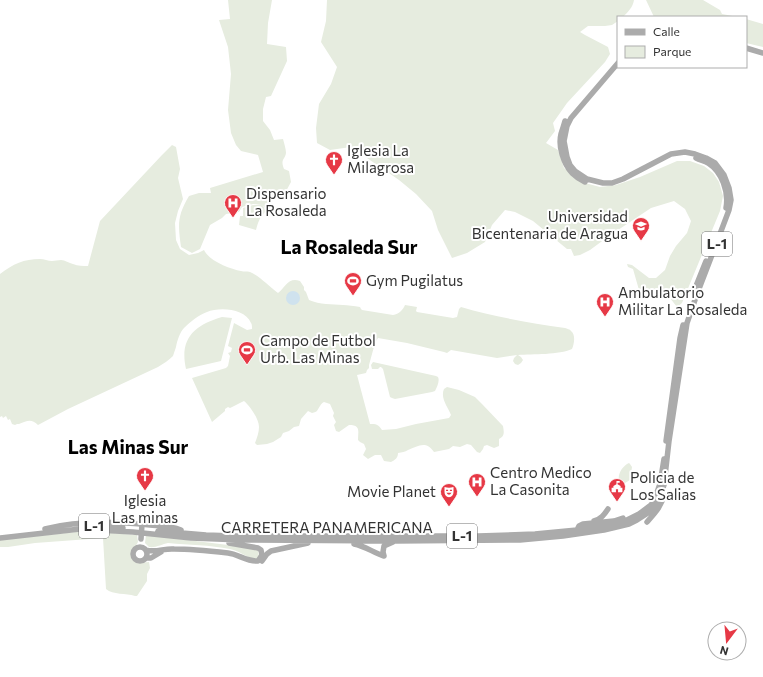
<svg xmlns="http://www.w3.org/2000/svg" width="763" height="677" font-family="Commissioner,sans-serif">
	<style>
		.green { fill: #e6ecdf }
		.water { fill: #cfe2ee }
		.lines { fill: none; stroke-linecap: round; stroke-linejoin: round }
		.primary { stroke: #ababab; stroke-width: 5.5 }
		.primary-bridge { stroke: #ababab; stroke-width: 5.5 }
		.labels { text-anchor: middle; stroke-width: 4; stroke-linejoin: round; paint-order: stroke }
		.shield { fill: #fff; stroke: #707070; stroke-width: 1 }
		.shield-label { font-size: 14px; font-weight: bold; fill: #333 }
		.poi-label { font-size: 15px; fill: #333; stroke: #fff; text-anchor: start }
		.street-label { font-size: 15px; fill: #333; stroke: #fff }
		.district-label { font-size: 19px; font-weight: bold; fill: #000; stroke: #fff }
	</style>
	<rect width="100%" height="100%" fill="#fff"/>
	<path class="green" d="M 228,0 L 272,0 L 268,23 L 267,44 L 286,47 L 287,61 L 271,96 L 266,97 L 263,109 L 263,121 L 270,130 L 274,140 L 283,139 C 284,143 286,149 286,153 C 285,160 280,159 284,169 L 289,171 L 291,182 L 285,193 L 275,198 L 268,204 L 265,208 L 262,204 L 253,204 L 242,207 L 239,212 L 226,214 L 222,218 L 210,225 L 200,249 L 192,253 L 181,247 C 178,225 177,216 189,196 L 199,193 L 211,193 L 210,188 L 263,172 L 258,155 L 241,151 L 236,145 L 231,133 L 228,110 L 231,74 L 228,47 L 219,20 L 230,19 Z
		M 327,0 L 634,0 C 633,7 628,12 623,17 L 618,17 L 618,21 L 612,25 L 605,26 L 588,26 L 580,32 L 585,35 L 608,47 L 610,54 L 605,62 L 567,103 L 553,123 L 555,131 L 546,143 L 558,150 L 564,168 L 585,183 L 600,187 L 616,185 L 640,177 L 677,161 L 690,161 L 704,166 L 713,173 L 719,182 L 723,196 L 720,211 L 682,303 L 677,307 L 666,293 L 639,290 L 633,269 L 628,267 L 627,264 L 632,265 L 649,278 L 656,278 L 665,270 L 670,256 L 676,246 L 687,233 L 691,221 L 685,209 L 674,201 L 651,208 L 609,236 L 590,250 L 580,255 L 574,256 L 571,249 L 567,249 L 533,221 L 515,212 L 505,210 L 492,225 L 485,242 L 467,253 L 452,258 L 438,230 L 432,211 L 416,194 L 399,180 L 351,147 L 330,150 L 317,143 L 316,128 L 319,104 L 331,84 L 337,67 L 321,42 L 326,21 Z
		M 646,0 L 703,0 L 720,10 L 722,14 L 738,17 L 654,17 Z
		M 746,19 L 763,24 L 763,47 L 746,43 Z
		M 172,145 L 176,147 L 180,169 L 178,178 L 183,199 L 178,211 L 175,223 L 176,240 L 180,249 L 189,255 L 198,253 L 204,250 C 209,261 230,269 241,271 C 244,272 247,271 250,272 C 261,277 268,286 278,293 C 286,287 288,277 300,281 L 304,287 L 304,290 L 306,292 L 309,300 C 320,305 332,304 343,305 C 348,305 354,306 360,307 L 361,309 L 362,310 L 393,315 C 399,314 403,310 405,305 L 417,307 L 416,311 L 417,312 L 453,318 L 457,317 L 459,309 L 461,307 C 495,317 530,323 565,328 C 567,329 570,329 571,331 C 576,335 574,344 572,349 C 559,355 533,354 518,355 L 521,357 L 523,360 L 521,363 L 518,365 L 515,364 L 513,361 L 514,358 L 517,355 L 497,358 L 451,350 L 447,353 L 444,352 L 407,343 L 378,338 L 375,343 L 369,365 L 369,368 L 367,370 L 366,373 L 357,375 L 370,424 C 376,424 378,424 382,430 L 396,429 L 416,424 L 449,418 L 451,415 C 448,407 440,398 444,389 L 447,387 L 459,390 L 475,397 L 482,404 L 503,426 C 504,432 505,436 499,439 L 499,446 L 494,448 L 487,445 L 484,446 L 483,449 L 480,453 L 477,452 L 471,445 L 467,444 L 460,447 L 453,446 L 449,449 L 434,452 C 426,440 418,446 408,450 C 405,452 402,452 398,453 C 398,458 395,460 391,462 L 384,461 L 381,455 L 375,455 L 368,459 L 363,455 L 366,449 L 364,444 L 360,442 L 358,440 C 358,431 361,425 349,425 L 339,432 L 336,431 L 334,425 L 336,422 L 333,416 L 334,413 L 330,404 L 324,402 C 322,403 321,404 320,406 C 317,410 318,412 312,413 L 308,411 L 301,419 L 299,426 L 294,427 L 289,431 L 283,433 L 281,437 L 273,442 L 267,444 L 257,445 L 255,443 C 257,438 259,432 259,427 C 259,419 250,406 244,401 C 239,403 235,406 230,408 L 228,407 L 225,409 L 225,411 L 212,422 L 192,378 L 226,368 L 228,366 L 230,356 L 228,353 L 231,352 L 232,348 L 228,346 L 234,323 L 247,330 L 252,329 C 252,327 252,324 251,323 C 245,308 219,307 207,312 C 199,315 191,321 184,328 C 180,332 177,341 176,347 C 175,350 174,353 173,356 C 169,360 163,364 158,367 L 68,409 L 38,425 C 31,418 27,421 19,424 L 17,424 L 15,425 L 12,424 L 10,419 L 8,420 L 6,416 L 3,418 L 2,416 L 0,417 L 0,274 C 13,264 24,259 40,259 C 44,259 48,261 52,261 C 55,261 58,260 61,260 C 65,260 69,263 73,264 C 78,266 83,266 88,266 L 100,221 L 162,155 Z
		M 262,204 L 266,211 C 260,217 258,222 256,230 L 239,225 L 240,216 L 243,216 L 243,208 L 253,205 Z
		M 222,317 L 232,318 L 221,361 L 186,369 C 179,338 195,325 222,317 Z
		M 373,362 L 436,376 L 438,377 C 440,381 437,387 435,391 L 432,392 L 395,399 L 392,398 L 390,397 L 383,369 L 381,367 L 380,367 L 378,369 L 372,369 L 371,365 Z
		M 629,463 L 630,464 L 632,467 L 630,480 L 625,483 L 620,483 C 616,476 622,466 629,463 Z
		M 85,531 L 137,535 L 138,542 L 131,554 C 136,561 140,563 149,562 L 150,568 L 147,574 L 147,581 L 137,596 L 135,596 C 126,593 113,595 106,589 L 103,538 L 35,543 L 8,547 L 0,547 L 0,540 Z
		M 146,535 L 253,548 L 258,551 L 259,556 L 256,559 C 247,558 240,551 230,549 C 210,545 189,545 168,543 C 162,544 156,548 149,547 L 145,543 Z"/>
	<path class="water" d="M286 298a7 7 0 1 1 14 0a7 7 0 1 1-14 0Z"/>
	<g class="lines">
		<path class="primary" d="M 746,48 L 763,53
			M 565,121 C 564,125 562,130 561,134 C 558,146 563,163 572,173 C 576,177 581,180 585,182
			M 696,158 C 700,160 704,161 708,163 C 722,172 729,192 726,208
			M 696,286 L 706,261
			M 666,441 L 680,338 L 683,325
			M 594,521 C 601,519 604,515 608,509
			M 647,522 C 655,513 662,506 664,494
			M 92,526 L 123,528
			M 45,529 C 79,520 114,521 150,525 C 160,526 171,526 181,530
			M 577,530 L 579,526 L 583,524 L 614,521 L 623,518
			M 158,531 L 206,535 L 235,536 L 478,536 L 535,534 L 577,530 L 616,524 L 625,521 L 639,514 L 651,505 L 654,501 L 660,484 L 664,459
			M 0,538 L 80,529 L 133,532 L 191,538 L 242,540 L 395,541 L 520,540 L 563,536 L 604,530 L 629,524 L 637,520 L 651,511 L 655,505 L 660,497 L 664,485 L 669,441 L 687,323 L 697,294 L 712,255 L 729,210 L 731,200 L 729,188 L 724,175 L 715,163 L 706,158 L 695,154 L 685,152 L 671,154 L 623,179 L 612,183 L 603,183 L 587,179 L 575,171 L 570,165 L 567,157 L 564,141 L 567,126 L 571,118 L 618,63
			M 354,544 C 365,546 374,553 384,556
			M133 554a7 7 0 1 1 14 0a7 7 0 1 1-14 0Z
			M 146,550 C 155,553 165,548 174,549 C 192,549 210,551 228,553 C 238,554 247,562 258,561 L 262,555 L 261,550 L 258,548 L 229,543
			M 384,556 L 383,552 L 384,546 L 393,542
			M 146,558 L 151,558 L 161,552
			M 262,561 L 267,554 L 271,551 L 308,543"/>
		<path class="primary-bridge" d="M 141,539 L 142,524"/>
	</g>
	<defs>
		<symbol id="church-pin" viewBox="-11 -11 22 30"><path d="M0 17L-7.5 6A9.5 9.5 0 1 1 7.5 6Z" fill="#e63946" stroke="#fff"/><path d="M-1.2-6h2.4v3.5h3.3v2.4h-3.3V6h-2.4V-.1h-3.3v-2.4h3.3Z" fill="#fff"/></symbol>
		<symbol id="hospital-pin" viewBox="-11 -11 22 30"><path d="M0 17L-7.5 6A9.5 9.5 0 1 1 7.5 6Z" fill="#e63946" stroke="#fff"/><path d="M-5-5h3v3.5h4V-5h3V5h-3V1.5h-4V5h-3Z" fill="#fff"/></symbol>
		<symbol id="university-pin" viewBox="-11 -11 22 30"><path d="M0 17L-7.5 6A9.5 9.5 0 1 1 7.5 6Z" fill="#e63946" stroke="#fff"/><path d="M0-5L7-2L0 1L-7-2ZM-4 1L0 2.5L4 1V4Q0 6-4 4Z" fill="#fff"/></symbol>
		<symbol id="stadium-pin" viewBox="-11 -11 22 30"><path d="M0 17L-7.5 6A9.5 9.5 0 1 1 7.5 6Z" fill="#e63946" stroke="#fff"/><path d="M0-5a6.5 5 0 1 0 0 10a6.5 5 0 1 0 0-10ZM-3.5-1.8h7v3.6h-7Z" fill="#fff"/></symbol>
		<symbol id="civic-pin" viewBox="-11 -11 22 30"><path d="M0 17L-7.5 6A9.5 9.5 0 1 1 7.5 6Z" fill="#e63946" stroke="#fff"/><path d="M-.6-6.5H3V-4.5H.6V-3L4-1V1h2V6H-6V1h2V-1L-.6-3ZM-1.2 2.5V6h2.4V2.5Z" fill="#fff"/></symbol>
		<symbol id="theatre-pin" viewBox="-11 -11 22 30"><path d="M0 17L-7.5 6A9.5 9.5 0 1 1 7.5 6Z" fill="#e63946" stroke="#fff"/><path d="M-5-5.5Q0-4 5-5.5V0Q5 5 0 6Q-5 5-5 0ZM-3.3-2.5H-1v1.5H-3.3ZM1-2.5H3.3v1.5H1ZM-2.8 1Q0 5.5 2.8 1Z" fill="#fff"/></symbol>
	</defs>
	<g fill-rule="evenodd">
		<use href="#church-pin" x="324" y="150" width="20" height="27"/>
		<use href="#hospital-pin" x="223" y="193" width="20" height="27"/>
		<use href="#university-pin" x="631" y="216" width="20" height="27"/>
		<use href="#stadium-pin" x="343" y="271" width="20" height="27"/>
		<use href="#hospital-pin" x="595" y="292" width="20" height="27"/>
		<use href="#stadium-pin" x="237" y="340" width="20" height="27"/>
		<use href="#church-pin" x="135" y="466" width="20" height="27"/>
		<use href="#hospital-pin" x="467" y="472" width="20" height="27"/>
		<use href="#civic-pin" x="607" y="477" width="20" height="27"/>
		<use href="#theatre-pin" x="439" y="482" width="20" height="27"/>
	</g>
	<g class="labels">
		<g class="shield">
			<rect x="702" y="232" width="30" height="24" rx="3"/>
			<rect x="79" y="514" width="30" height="24" rx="3"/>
			<rect x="447" y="524" width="30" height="24" rx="3"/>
		</g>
		<g class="shield-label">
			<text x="717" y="249">L-1</text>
			<text x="94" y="531">L-1</text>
			<text x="462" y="541">L-1</text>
		</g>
		<g class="poi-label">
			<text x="347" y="156">Iglesia La<tspan x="347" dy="17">Milagrosa</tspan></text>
			<text x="246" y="199">Dispensario<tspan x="246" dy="17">La Rosaleda</tspan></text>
			<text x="628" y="222" text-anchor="end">Universidad<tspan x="628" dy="17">Bicentenaria de Aragua</tspan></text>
			<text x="366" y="286">Gym Pugilatus</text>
			<text x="618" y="298">Ambulatorio<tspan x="618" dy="17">Militar La Rosaleda</tspan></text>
			<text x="260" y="346">Campo de Futbol<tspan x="260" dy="17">Urb. Las Minas</tspan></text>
			<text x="490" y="478">Centro Medico<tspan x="490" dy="17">La Casonita</tspan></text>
			<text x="630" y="483">Policia de<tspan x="630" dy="17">Los Salias</tspan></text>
			<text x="436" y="497" text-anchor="end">Movie Planet</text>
			<text x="145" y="506" text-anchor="middle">Iglesia<tspan x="145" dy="17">Las minas</tspan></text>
		</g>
		<g class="street-label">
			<text x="327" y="533">CARRETERA PANAMERICANA</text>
		</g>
		<g class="district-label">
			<text x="349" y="254">La Rosaleda Sur</text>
			<text x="128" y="454">Las Minas Sur</text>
		</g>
	</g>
	<rect x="617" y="16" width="130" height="52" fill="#ffffff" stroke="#adadad"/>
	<rect x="625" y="29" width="20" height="6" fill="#ababab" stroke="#adadad"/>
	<text x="653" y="36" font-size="12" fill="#333333">Calle</text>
	<rect x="625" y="46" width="20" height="12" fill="#e6ecdf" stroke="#adadad"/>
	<text x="653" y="56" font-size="12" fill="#333333">Parque</text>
	<g transform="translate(727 641) rotate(196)"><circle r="19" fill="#ffffff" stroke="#adadad"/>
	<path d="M0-3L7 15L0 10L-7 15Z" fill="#e63946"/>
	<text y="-6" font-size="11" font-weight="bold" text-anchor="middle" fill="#333333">N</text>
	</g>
</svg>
